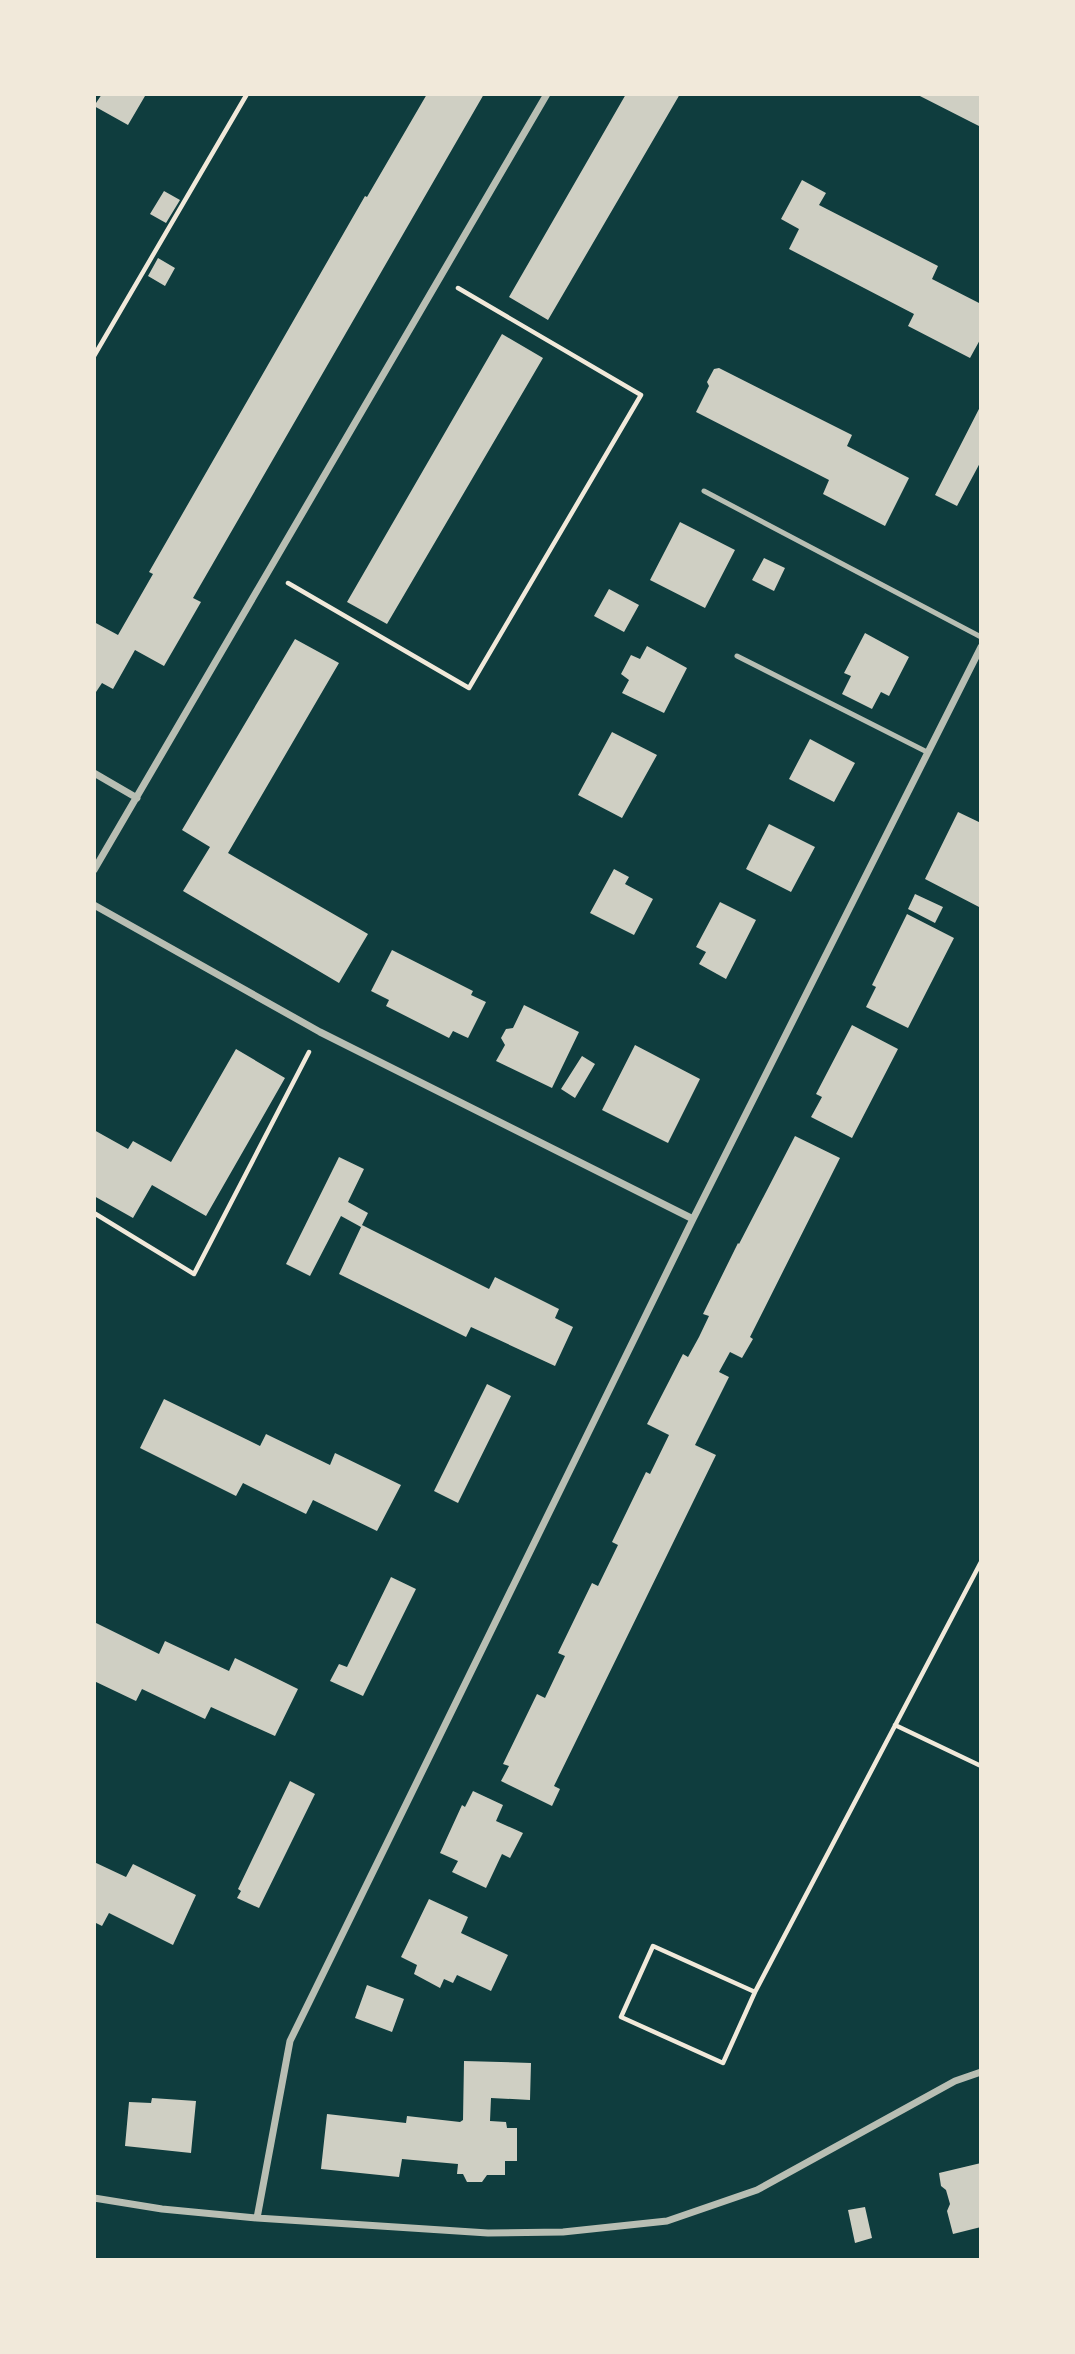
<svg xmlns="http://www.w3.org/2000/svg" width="1075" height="2354" font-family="'Golos Text',sans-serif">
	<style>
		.building { fill: #cfcfc3 }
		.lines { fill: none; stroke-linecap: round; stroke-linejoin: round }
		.path { stroke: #f1e9da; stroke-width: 4.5 }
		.service { stroke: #b8beb3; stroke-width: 5 }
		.minor { stroke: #b8beb3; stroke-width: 7 }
	</style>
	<rect width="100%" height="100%" fill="#0f3d3e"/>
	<path class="building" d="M 102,94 L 143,94 L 145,96 L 128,125 L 94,106 Z
		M 427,94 L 484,94 L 193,598 L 201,602 L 164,666 L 135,650 L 113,689 L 102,683 L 94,695 L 94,622 L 118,635 L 153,574 L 149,572 L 365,196 L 367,197 Z
		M 626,94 L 680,94 L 548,320 L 509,297 Z
		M 916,94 L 981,94 L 981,127 L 971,122 Z
		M 802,180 L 826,193 L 819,205 L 938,266 L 932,279 L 981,304 L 981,338 L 970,358 L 908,326 L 914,314 L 789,249 L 799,229 L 781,219 Z
		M 164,191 L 180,200 L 166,223 L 150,214 Z
		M 158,258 L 175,268 L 165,286 L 148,276 Z
		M 502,334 L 543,358 L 387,624 L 347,602 Z
		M 719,368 L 852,435 L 847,446 L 909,478 L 885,526 L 823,494 L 829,480 L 696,412 L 709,386 L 707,382 L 714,369 Z
		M 981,405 L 981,461 L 957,506 L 935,495 Z
		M 680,522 L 735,550 L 705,608 L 650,580 Z
		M 764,558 L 785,568 L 774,591 L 752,580 Z
		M 609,589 L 639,605 L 624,632 L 594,616 Z
		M 865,633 L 909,657 L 889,696 L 881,692 L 872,709 L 842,694 L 851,676 L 844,673 Z
		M 295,639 L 339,663 L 228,853 L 368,934 L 339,983 L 183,891 L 210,847 L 182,830 Z
		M 647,646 L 687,668 L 664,713 L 622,693 L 629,680 L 621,674 L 631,655 L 640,659 Z
		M 612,732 L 657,755 L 622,818 L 578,795 Z
		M 810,739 L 855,763 L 834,802 L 789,779 Z
		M 958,812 L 981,823 L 981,908 L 925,879 Z
		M 769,824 L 815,847 L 791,892 L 746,869 Z
		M 614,869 L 629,877 L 625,884 L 653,899 L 634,935 L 590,913 Z
		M 915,894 L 943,907 L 935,923 L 908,909 Z
		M 720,902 L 756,920 L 726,979 L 699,964 L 706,952 L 696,947 Z
		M 907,914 L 954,938 L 908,1028 L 866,1007 L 876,987 L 872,985 Z
		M 392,950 L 473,991 L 471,995 L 486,1002 L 468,1038 L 453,1031 L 449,1038 L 386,1006 L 389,1000 L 371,991 Z
		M 524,1005 L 579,1032 L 552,1088 L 496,1061 L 505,1045 L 501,1038 L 506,1029 L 513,1028 Z
		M 852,1025 L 898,1049 L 852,1138 L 811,1117 L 822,1097 L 816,1094 Z
		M 635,1045 L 700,1079 L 668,1143 L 602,1110 Z
		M 236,1049 L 285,1078 L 206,1216 L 152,1185 L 133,1218 L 94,1196 L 94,1130 L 128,1149 L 133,1141 L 171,1162 Z
		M 582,1056 L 595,1064 L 575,1098 L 561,1089 Z
		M 795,1136 L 840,1158 L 750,1337 L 753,1339 L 742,1358 L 730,1352 L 719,1372 L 729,1377 L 695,1445 L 716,1455 L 554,1786 L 560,1789 L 552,1806 L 501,1781 L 509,1766 L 503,1764 L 537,1694 L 545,1698 L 565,1656 L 558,1653 L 592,1583 L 598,1586 L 618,1545 L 612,1542 L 646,1472 L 650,1474 L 669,1435 L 647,1424 L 683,1354 L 688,1357 L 699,1337 L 709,1316 L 703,1314 L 738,1243 L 739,1244 Z
		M 339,1157 L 364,1169 L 348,1202 L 368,1213 L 361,1227 L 341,1216 L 310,1276 L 286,1264 Z
		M 362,1225 L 489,1289 L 495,1277 L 559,1309 L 555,1318 L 573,1327 L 555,1366 L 471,1327 L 466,1337 L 339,1274 Z
		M 487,1384 L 511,1396 L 458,1503 L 434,1491 Z
		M 164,1399 L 260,1446 L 266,1434 L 330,1465 L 335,1453 L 401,1485 L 377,1531 L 313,1500 L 306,1514 L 243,1483 L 236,1496 L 140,1448 Z
		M 391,1577 L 416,1589 L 363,1696 L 330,1681 L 339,1664 L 347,1667 Z
		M 94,1622 L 159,1654 L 165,1641 L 229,1671 L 235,1658 L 298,1689 L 275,1736 L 211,1707 L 205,1719 L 142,1689 L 136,1701 L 94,1681 Z
		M 290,1781 L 315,1794 L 259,1908 L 237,1898 L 241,1891 L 238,1889 Z
		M 473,1791 L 503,1805 L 496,1821 L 523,1833 L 510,1858 L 502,1854 L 486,1888 L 452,1872 L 458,1861 L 440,1853 L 462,1805 L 465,1807 Z
		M 94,1862 L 126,1877 L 133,1864 L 196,1895 L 173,1945 L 109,1913 L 102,1926 L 94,1922 Z
		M 429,1899 L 468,1917 L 461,1933 L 508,1955 L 491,1991 L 457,1975 L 453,1983 L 444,1979 L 440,1988 L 414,1974 L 417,1965 L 401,1957 Z
		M 367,1985 L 404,1999 L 392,2032 L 355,2018 Z
		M 464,2061 L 531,2063 L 530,2100 L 491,2098 L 490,2121 L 506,2122 L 507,2128 L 517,2128 L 517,2161 L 505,2161 L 505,2175 L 487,2175 L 482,2182 L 467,2182 L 463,2174 L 457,2174 L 458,2164 L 402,2159 L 399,2177 L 321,2169 L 327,2114 L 406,2123 L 407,2116 L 460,2122 L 463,2120 Z
		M 152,2098 L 196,2101 L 191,2153 L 125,2146 L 129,2102 L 151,2103 Z
		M 981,2163 L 981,2227 L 953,2234 L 947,2211 L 950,2204 L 946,2190 L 941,2186 L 939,2173 Z
		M 865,2207 L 872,2238 L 855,2243 L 848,2210 Z"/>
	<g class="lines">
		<path class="path" d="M 94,356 L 247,94
			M 288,583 L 469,688 L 641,395 L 458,288
			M 94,1213 L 194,1274 L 309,1052
			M 895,1725 L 981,1766
			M 755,1992 L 653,1946 L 621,2017 L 723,2063 L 755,1992 L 981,1562"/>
		<path class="service" d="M 704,491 L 981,637
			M 737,656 L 927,752"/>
		<path class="minor" d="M 94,773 L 137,798
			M 94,870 L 547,94
			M 94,905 L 320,1032 L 693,1219
			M 94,2198 L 162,2209 L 257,2218 L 488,2233 L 563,2232 L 667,2221 L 757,2190 L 955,2081 L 981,2072
			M 257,2218 L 290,2041 L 693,1219 L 981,647"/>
	</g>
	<rect width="1075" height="2354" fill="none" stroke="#f1e9da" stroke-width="192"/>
</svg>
